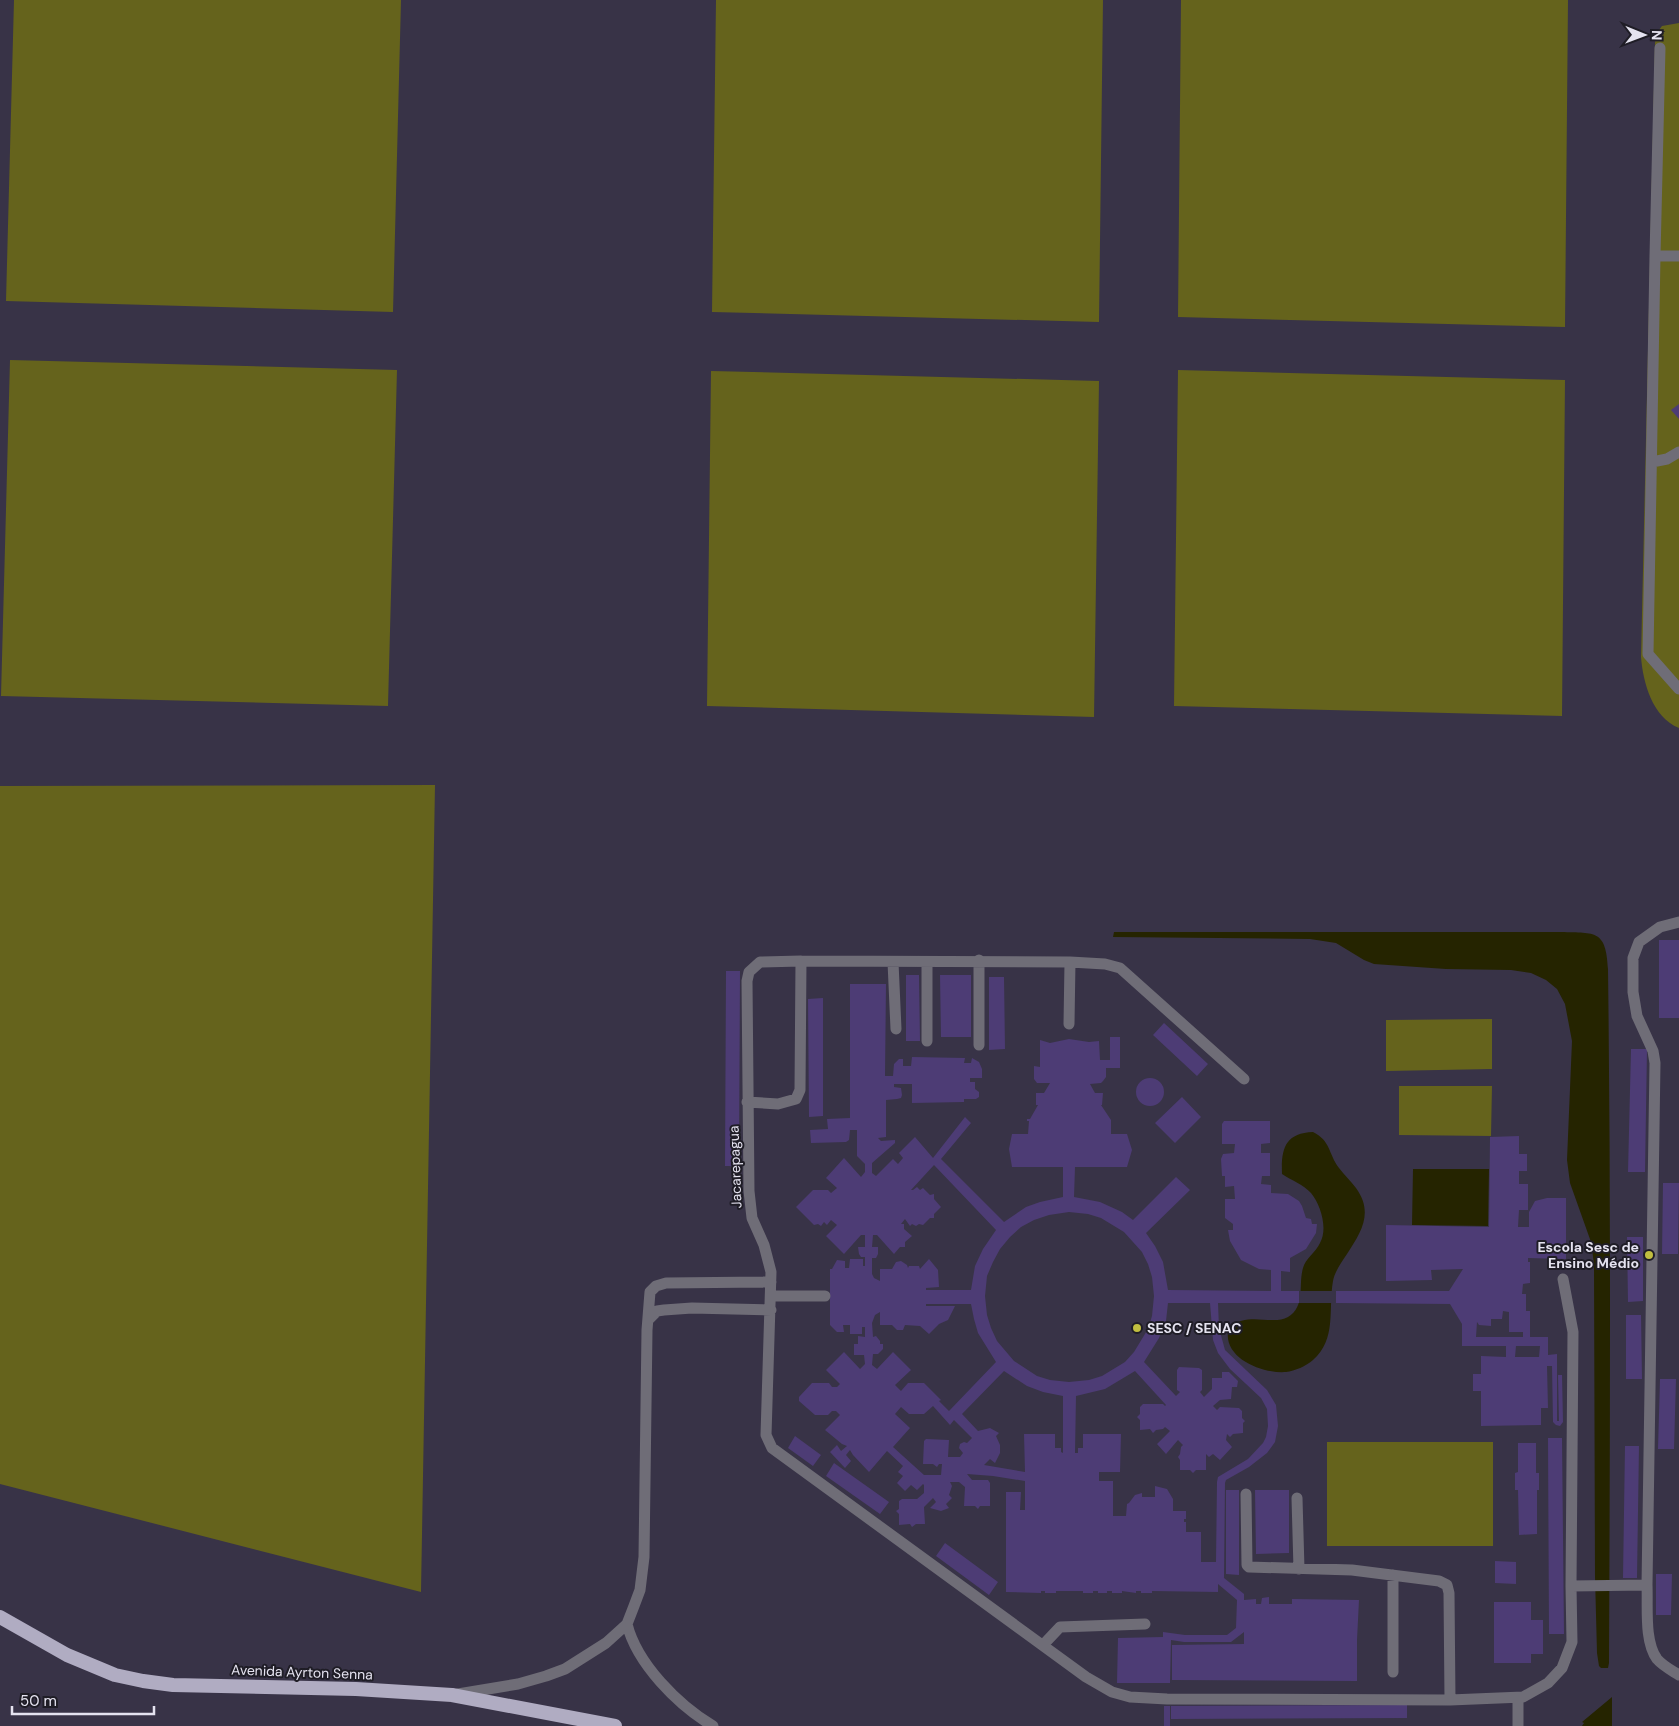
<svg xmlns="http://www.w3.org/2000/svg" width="1679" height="1726" font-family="'DM Sans',sans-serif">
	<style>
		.green { fill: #65631c }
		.water { fill: #252400 }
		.pier { fill: #383347 }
		.building { fill: #4d3c75; fill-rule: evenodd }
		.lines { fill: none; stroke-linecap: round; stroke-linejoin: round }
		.service { stroke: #6f6d77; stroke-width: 11 }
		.trunk { stroke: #b0acc2; stroke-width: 14 }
		.poi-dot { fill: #c1be40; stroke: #1f1d26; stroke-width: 2 }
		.labels { text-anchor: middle; stroke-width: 4; stroke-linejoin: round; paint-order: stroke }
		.street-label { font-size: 14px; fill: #e5e3f0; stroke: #1f1d26 }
		.poi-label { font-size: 14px; font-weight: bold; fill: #e5e3f0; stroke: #1f1d26; text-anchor: end }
	</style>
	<rect width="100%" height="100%" fill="#383347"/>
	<path class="green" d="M 14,0 L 401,0 L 393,312 L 6,301 Z
		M 716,0 L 1103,0 L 1099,322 L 712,312 Z
		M 1181,0 L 1568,0 L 1565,327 L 1178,317 Z
		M 1679,23 L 1679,728 C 1652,717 1643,682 1641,657 L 1655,43 L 1656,34 L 1662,26 Z
		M 10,360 L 397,370 L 388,706 L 1,696 Z
		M 1178,370 L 1565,380 L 1562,716 L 1174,706 Z
		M 711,371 L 1099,381 L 1094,717 L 707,706 Z
		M 435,785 L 421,1592 L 0,1484 L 0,786 Z
		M 1492,1019 L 1492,1069 L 1386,1071 L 1386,1020 Z
		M 1399,1086 L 1492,1086 L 1491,1136 L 1399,1135 Z
		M 1327,1442 L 1493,1442 L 1493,1546 L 1327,1546 Z"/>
	<path class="water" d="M 1114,932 L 1561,932 C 1596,933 1606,930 1608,969 C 1611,1201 1610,1432 1609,1663 L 1608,1668 L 1601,1668 L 1599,1666 L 1597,1653 L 1595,1576 L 1594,1264 L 1591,1242 L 1570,1183 L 1567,1160 L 1572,1041 L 1565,1004 L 1557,989 L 1546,980 L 1531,973 L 1511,970 L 1446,969 L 1374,964 L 1364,960 L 1336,943 L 1310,939 L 1113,937 Z
		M 1313,1132 C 1331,1141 1328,1153 1339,1168 C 1344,1175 1351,1181 1356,1188 C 1374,1213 1361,1232 1347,1254 C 1341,1263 1335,1271 1333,1281 C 1328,1309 1337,1339 1313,1360 C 1306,1366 1295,1371 1286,1372 C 1262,1374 1220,1357 1229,1327 C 1250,1311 1272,1326 1288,1317 C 1306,1306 1298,1285 1303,1268 C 1305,1259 1316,1252 1320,1243 C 1328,1229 1321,1205 1311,1193 C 1304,1185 1291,1180 1282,1174 C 1281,1149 1285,1133 1313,1132 Z
		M 1413,1169 L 1489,1169 L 1488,1226 L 1412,1225 Z
		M 1612,1697 L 1612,1726 L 1582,1726 L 1584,1723 L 1582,1722 Z"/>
	<path class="pier" d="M 1299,1291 L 1335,1291 L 1334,1303 L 1299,1303 Z"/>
	<path class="building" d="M 1679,404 L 1679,419 L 1671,410 Z
		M 1659,940 L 1679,940 L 1679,1018 L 1659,1018 Z
		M 726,971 L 740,971 L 739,1166 L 725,1166 Z
		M 906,975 L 919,975 L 920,1041 L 906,1041 Z
		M 940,975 L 971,975 L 971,1037 L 941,1037 Z
		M 989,977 L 1004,977 L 1005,1049 L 989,1050 Z
		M 850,984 L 886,984 L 885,1076 L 893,1076 L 894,1064 L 899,1059 L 903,1059 L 903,1066 L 911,1066 L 912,1057 L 965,1058 L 964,1063 L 971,1063 L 972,1058 L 979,1062 L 982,1069 L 982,1078 L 970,1078 L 970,1082 L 975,1082 L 975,1089 L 979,1092 L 979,1097 L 976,1099 L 964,1099 L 964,1102 L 912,1103 L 912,1084 L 894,1084 L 894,1087 L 901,1088 L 902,1095 L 901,1098 L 897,1099 L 886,1100 L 886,1137 L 878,1138 L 881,1141 L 895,1140 L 895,1143 L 872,1163 L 872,1173 L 876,1176 L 893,1159 L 898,1164 L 903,1158 L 899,1153 L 915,1137 L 933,1158 L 965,1117 L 971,1123 L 941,1159 L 1004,1222 L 1026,1207 L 1040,1202 L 1063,1197 L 1063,1167 L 1012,1167 L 1009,1149 L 1012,1134 L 1028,1134 L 1029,1121 L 1027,1121 L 1027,1119 L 1030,1119 L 1038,1105 L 1036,1105 L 1036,1093 L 1044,1093 L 1050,1083 L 1037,1083 L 1034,1079 L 1034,1066 L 1040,1067 L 1040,1040 L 1050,1043 L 1069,1039 L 1089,1042 L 1099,1041 L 1100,1060 L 1110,1060 L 1110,1037 L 1120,1037 L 1120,1068 L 1106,1068 L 1106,1077 L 1103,1081 L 1101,1083 L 1090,1084 L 1095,1093 L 1103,1093 L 1102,1105 L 1101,1105 L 1111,1120 L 1111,1134 L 1127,1134 L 1132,1150 L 1127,1167 L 1075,1167 L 1074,1197 L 1100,1202 L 1122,1212 L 1133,1220 L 1176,1177 L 1190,1190 L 1146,1233 L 1155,1246 L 1163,1262 L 1168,1290 L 1271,1291 L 1271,1270 L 1259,1269 L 1241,1260 L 1230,1241 L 1228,1230 L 1233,1230 L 1233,1224 L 1225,1218 L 1225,1199 L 1235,1199 L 1234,1186 L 1225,1187 L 1225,1176 L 1222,1176 L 1221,1159 L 1223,1154 L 1234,1153 L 1235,1144 L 1222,1144 L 1222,1124 L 1224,1121 L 1270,1121 L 1270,1143 L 1261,1144 L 1261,1153 L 1270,1153 L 1270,1176 L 1262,1176 L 1261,1184 L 1271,1185 L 1271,1193 L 1288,1194 L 1299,1201 L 1302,1206 L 1306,1218 L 1311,1219 L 1312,1224 L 1317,1224 L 1316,1233 L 1306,1249 L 1290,1258 L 1290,1272 L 1281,1271 L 1281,1291 L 1299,1291 L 1299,1303 L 1218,1303 L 1219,1328 L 1225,1350 L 1267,1390 L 1276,1405 L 1278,1426 L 1275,1442 L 1267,1453 L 1249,1467 L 1226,1480 L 1225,1483 L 1224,1578 L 1244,1594 L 1244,1600 L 1256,1599 L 1256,1604 L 1261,1604 L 1262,1598 L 1269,1597 L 1269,1604 L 1292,1604 L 1292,1599 L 1359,1600 L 1357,1640 L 1357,1681 L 1172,1680 L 1172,1645 L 1244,1644 L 1244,1632 L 1231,1642 L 1184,1642 L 1171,1640 L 1170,1683 L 1117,1683 L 1118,1638 L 1163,1637 L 1163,1632 L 1185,1635 L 1227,1635 L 1236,1628 L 1237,1600 L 1218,1584 L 1218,1592 L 1152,1591 L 1152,1593 L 1141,1593 L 1141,1591 L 1136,1591 L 1136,1593 L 1122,1591 L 1122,1593 L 1112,1593 L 1112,1591 L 1107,1591 L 1107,1593 L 1098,1593 L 1098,1591 L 1093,1591 L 1093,1593 L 1083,1593 L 1083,1591 L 1056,1591 L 1056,1593 L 1045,1593 L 1045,1591 L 1041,1591 L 1041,1593 L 1006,1592 L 1006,1492 L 1021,1492 L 1020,1510 L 1025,1510 L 1025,1481 L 993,1476 L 967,1474 L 972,1480 L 988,1480 L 990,1483 L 990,1506 L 980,1506 L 978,1509 L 975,1506 L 964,1506 L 965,1487 L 959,1482 L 950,1482 L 952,1486 L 949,1495 L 952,1498 L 946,1504 L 949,1508 L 941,1511 L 930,1508 L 936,1502 L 933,1498 L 924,1507 L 925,1524 L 916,1524 L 912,1527 L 910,1524 L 899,1525 L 899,1514 L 896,1511 L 899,1509 L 899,1501 L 902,1499 L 917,1499 L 924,1493 L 924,1485 L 923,1484 L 917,1490 L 911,1485 L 905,1491 L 897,1483 L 903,1476 L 898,1472 L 903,1466 L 887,1451 L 869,1472 L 853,1455 L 850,1450 L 846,1455 L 851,1461 L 845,1468 L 830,1452 L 837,1445 L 841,1451 L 847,1446 L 842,1444 L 825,1430 L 840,1415 L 836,1411 L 832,1411 L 828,1415 L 815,1415 L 799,1401 L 799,1397 L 812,1383 L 829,1383 L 832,1387 L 837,1387 L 840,1384 L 826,1370 L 844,1352 L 860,1369 L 865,1364 L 864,1355 L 854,1355 L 854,1344 L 858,1344 L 858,1336 L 865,1337 L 865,1327 L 862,1327 L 862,1334 L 850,1334 L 850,1325 L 843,1325 L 844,1332 L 837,1332 L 830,1325 L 830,1269 L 832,1269 L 837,1260 L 845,1261 L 845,1268 L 849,1268 L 850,1259 L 863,1259 L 863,1266 L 865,1266 L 865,1257 L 861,1257 L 859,1254 L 858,1247 L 865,1247 L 865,1235 L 861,1235 L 844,1254 L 826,1236 L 837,1225 L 831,1220 L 827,1225 L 824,1222 L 821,1226 L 818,1224 L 814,1225 L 796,1207 L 813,1190 L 828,1190 L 831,1193 L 837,1188 L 826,1178 L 844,1158 L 861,1177 L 865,1172 L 865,1164 L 857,1156 L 857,1130 L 850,1130 L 849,1140 L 846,1142 L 811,1143 L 810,1130 L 828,1129 L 827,1119 L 850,1118 ZM 934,1165 L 996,1230 L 983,1249 L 975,1266 L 971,1290 L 926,1290 L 926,1288 L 939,1287 L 938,1270 L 929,1259 L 920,1269 L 919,1266 L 909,1266 L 908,1268 L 907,1265 L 901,1261 L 896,1262 L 892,1269 L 880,1269 L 880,1281 L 874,1278 L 872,1274 L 872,1258 L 876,1258 L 878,1254 L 878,1247 L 872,1247 L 873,1235 L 877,1235 L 894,1254 L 900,1247 L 905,1247 L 905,1242 L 912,1236 L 904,1229 L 904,1224 L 901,1224 L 905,1219 L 910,1226 L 912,1224 L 916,1226 L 919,1224 L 923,1225 L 930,1218 L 934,1218 L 934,1214 L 941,1207 L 934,1199 L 934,1194 L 930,1195 L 923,1188 L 920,1190 L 917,1187 L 913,1190 L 911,1190 ZM 1069,1212 L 1088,1214 L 1101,1218 L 1124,1232 L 1142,1252 L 1148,1264 L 1152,1277 L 1154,1296 L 1152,1316 L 1148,1329 L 1134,1352 L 1125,1362 L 1102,1376 L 1089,1380 L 1069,1382 L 1050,1380 L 1037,1376 L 1014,1361 L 997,1341 L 991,1328 L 987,1315 L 985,1296 L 987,1276 L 993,1262 L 1000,1249 L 1010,1237 L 1021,1227 L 1034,1220 L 1049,1215 ZM 1168,1303 L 1210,1303 L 1213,1340 L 1218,1353 L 1230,1369 L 1261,1398 L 1267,1409 L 1268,1426 L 1266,1437 L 1263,1443 L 1248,1459 L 1218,1477 L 1217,1482 L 1216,1562 L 1201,1562 L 1201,1532 L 1186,1532 L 1186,1522 L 1184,1522 L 1184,1519 L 1186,1519 L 1186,1511 L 1173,1511 L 1173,1499 L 1167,1489 L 1155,1486 L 1155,1497 L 1142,1497 L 1142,1493 L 1135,1495 L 1129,1503 L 1127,1504 L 1126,1516 L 1113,1516 L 1113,1481 L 1099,1481 L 1099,1472 L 1120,1472 L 1121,1434 L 1083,1434 L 1083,1448 L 1078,1448 L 1078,1453 L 1075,1453 L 1076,1396 L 1105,1389 L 1135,1371 L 1166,1405 L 1165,1406 L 1163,1404 L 1143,1404 L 1140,1407 L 1140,1414 L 1137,1417 L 1140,1420 L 1140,1430 L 1150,1429 L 1153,1433 L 1156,1430 L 1163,1429 L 1165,1427 L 1170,1431 L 1157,1444 L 1166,1454 L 1178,1440 L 1183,1445 L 1181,1447 L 1180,1454 L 1178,1457 L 1180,1460 L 1180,1470 L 1190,1470 L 1193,1473 L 1196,1470 L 1206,1470 L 1206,1454 L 1209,1457 L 1213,1454 L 1220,1460 L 1232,1447 L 1226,1440 L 1227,1434 L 1230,1437 L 1233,1434 L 1243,1433 L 1243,1423 L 1245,1421 L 1242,1418 L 1242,1411 L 1239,1408 L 1220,1407 L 1217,1410 L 1213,1406 L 1220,1400 L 1231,1399 L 1232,1387 L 1237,1387 L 1238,1381 L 1229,1372 L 1222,1372 L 1222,1378 L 1212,1378 L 1212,1389 L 1204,1397 L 1200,1392 L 1202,1390 L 1202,1370 L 1199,1368 L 1179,1367 L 1177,1370 L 1177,1390 L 1180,1392 L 1176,1396 L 1144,1362 L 1159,1338 L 1166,1321 ZM 926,1304 L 971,1304 L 974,1319 L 978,1333 L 996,1362 L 949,1411 L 939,1401 L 941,1400 L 924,1383 L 908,1383 L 901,1391 L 895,1385 L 911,1370 L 893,1352 L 877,1369 L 872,1365 L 873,1354 L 878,1354 L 883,1349 L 883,1344 L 880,1344 L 880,1341 L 876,1336 L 873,1337 L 872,1323 L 875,1315 L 880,1312 L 880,1325 L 892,1325 L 897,1330 L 903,1330 L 905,1325 L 920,1326 L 929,1334 L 939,1324 L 948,1320 L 955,1306 L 926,1306 ZM 1004,1371 L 1027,1386 L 1043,1392 L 1063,1396 L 1063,1453 L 1061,1452 L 1061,1448 L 1055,1448 L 1055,1434 L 1024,1434 L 1025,1472 L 984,1465 L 990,1459 L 995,1463 L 1000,1453 L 1000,1445 L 996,1436 L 999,1433 L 990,1428 L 978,1431 L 962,1414 ZM 933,1406 L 950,1425 L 954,1420 L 972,1438 L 967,1443 L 964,1442 L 960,1444 L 959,1448 L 963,1453 L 960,1457 L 948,1457 L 949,1440 L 926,1439 L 924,1441 L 923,1464 L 933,1464 L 937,1467 L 939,1464 L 942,1464 L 941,1475 L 924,1475 L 893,1447 L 910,1428 L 895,1414 L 901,1407 L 909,1414 L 924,1414 Z
		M 823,998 L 823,1116 L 809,1117 L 808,999 Z
		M 1164,1023 L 1208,1064 L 1197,1076 L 1153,1035 Z
		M 1631,1049 L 1647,1049 L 1645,1172 L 1628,1172 Z
		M1136 1092a14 14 0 1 1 28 0a14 14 0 1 1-28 0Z
		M 1182,1097 L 1201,1117 L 1175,1143 L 1155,1123 Z
		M 1519,1136 L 1519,1154 L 1527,1154 L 1527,1171 L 1519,1171 L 1519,1184 L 1528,1184 L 1528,1210 L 1519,1210 L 1518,1227 L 1529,1227 L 1529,1212 L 1535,1201 L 1547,1198 L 1566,1198 L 1566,1259 L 1528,1258 L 1528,1262 L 1530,1262 L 1530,1283 L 1523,1284 L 1522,1294 L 1526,1294 L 1526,1311 L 1530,1311 L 1530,1337 L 1548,1337 L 1548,1355 L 1557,1354 L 1557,1421 L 1559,1421 L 1558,1375 L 1562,1375 L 1563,1422 L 1560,1426 L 1556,1425 L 1553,1422 L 1552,1366 L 1547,1366 L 1548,1408 L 1541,1408 L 1541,1425 L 1481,1426 L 1481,1391 L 1473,1391 L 1473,1374 L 1481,1374 L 1481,1356 L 1506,1357 L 1506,1346 L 1462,1346 L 1462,1324 L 1450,1304 L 1336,1303 L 1336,1291 L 1449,1291 L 1463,1269 L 1431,1270 L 1432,1280 L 1386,1281 L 1386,1225 L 1489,1227 L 1490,1137 ZM 1503,1311 L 1509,1312 L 1509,1332 L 1523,1332 L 1523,1337 L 1476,1337 L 1477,1322 L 1479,1325 L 1491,1326 L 1491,1319 L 1502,1319 ZM 1516,1346 L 1540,1346 L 1539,1357 L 1515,1357 Z
		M 1663,1183 L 1679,1183 L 1678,1254 L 1662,1254 Z
		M 1627,1237 L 1643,1237 L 1643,1301 L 1628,1302 Z
		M 1626,1315 L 1641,1315 L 1642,1379 L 1626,1379 Z
		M 1660,1379 L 1676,1379 L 1674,1449 L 1658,1449 Z
		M 795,1436 L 821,1455 L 813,1466 L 788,1448 Z
		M 1548,1438 L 1562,1438 L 1564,1634 L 1549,1634 Z
		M 1518,1443 L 1536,1443 L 1536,1473 L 1539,1473 L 1539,1490 L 1537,1490 L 1537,1534 L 1519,1535 L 1518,1490 L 1515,1490 L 1515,1473 L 1518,1472 Z
		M 1625,1446 L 1639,1446 L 1637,1578 L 1623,1578 Z
		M 834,1463 L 889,1502 L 880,1514 L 826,1476 Z
		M 1226,1490 L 1239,1490 L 1239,1575 L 1226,1574 Z
		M 1255,1490 L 1289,1490 L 1289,1553 L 1256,1554 Z
		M 945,1543 L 998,1582 L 989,1595 L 936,1556 Z
		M 1495,1561 L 1516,1562 L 1516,1584 L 1495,1583 Z
		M 1656,1574 L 1672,1574 L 1671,1615 L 1656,1615 Z
		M 1494,1602 L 1531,1602 L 1531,1620 L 1543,1620 L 1543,1654 L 1531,1654 L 1531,1663 L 1494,1663 Z
		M 1407,1705 L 1407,1718 L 1171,1719 L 1171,1706 Z
		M 1164,1706 L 1170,1706 L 1170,1726 L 1164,1726 Z"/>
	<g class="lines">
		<path class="service" d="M 1660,48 L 1655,256 L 1648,654 L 1679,689
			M 1655,256 L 1679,256
			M 1652,462 L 1667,459 L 1679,452
			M 1679,922 L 1660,927 L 1639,942 L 1633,958 L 1633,992 L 1637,1016 L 1653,1051 L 1655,1063 L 1647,1585 C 1648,1607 1644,1641 1657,1659 C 1663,1666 1671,1670 1679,1675
			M 979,960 L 979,1045
			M 893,962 L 896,1029
			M 1069,1024 L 1070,962
			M 927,1041 L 927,962
			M 1244,1079 L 1120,968 L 1105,964 L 1070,962 L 801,961 L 760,962 L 749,972 L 747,981 L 749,1191 L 752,1218 L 764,1245 L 771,1272 L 766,1435 L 772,1448 L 1086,1677 L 1112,1692 L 1130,1697 L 1167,1699 L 1450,1700 L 1523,1697 L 1548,1683 L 1562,1668 L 1572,1642 L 1571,1586 L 1573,1332 L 1563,1279
			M 747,1102 L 778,1104 L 796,1099 L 800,1090 L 801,961
			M 771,1296 L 825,1296
			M 648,1320 L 657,1311 L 664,1310 L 692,1308 L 771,1310
			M 1246,1494 L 1247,1565 L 1249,1567 L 1352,1570 L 1439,1581 L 1447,1585 L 1449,1593 L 1450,1700
			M 1297,1498 L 1299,1569
			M 1571,1586 L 1647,1585
			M 627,1624 C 637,1664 678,1705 713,1726
			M 1043,1645 L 1060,1627 L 1145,1624
			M 1393,1672 L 1393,1575
			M 458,1694 L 518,1684 L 546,1676 L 565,1669 L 606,1643 L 627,1624 L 634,1606 L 640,1590 L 644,1557 L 647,1330 L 650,1292 L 656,1286 L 666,1283 L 771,1282
			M 1518,1726 L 1518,1698"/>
		<path class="trunk" d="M 0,1617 L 67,1655 L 115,1675 L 143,1681 L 173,1685 L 356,1689 L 452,1695 L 615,1726"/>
	</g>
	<g class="poi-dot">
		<circle cx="1649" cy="1255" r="5"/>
		<circle cx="1137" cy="1328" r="5"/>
	</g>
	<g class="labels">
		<g class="street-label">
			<text transform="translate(735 1167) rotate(-92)" y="5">Jacarepagua</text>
			<text transform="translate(302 1672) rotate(2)" y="5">Avenida Ayrton Senna</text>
		</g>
		<g class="poi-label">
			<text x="1639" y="1252">Escola Sesc de<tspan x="1639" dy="16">Ensino Médio</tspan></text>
			<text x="1147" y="1333" text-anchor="start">SESC / SENAC</text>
		</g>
	</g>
	<g transform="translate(1644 35) rotate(91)" stroke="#1f1d26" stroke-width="4" paint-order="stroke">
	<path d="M0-4L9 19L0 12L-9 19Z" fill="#e5e3f0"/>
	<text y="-8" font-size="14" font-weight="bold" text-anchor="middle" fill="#e5e3f0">N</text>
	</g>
	<path d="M12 1706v8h142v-8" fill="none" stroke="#e5e3f0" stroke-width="2.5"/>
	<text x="20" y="1706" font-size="15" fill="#e5e3f0" stroke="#1f1d26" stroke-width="4" paint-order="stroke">50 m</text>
</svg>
